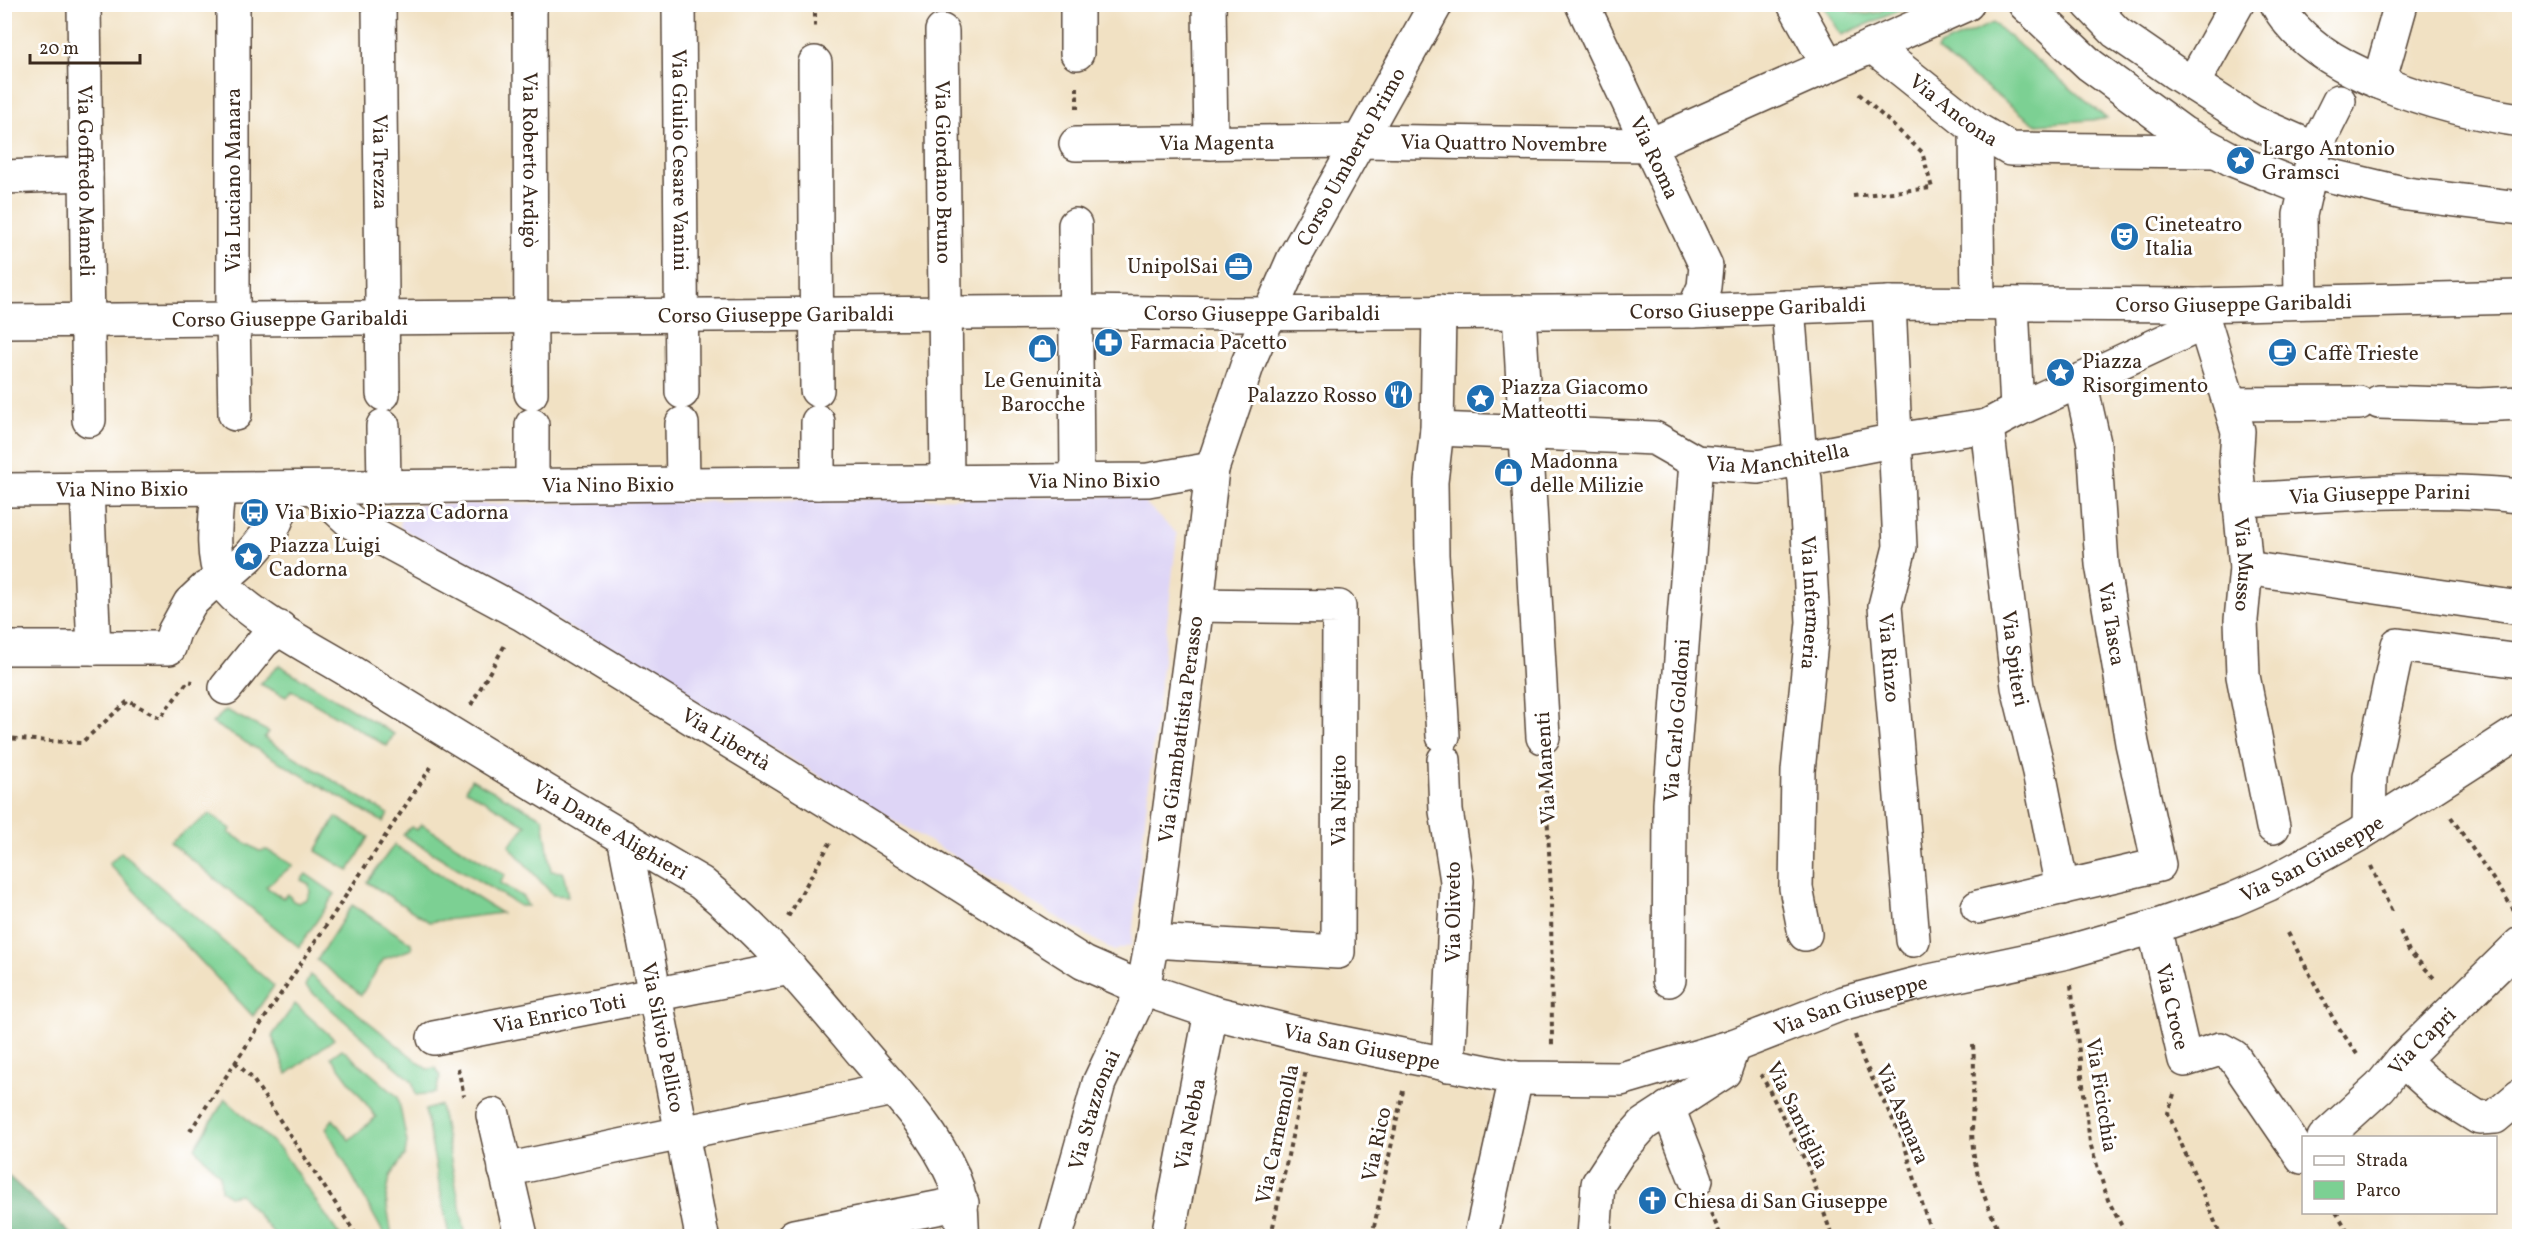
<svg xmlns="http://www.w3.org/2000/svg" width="2524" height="1241" font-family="Vollkorn,serif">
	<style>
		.built { fill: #ded5f6 }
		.green { fill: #7cd093; stroke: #5c7d58; stroke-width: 1.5 }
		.forest { fill: #65b27d; stroke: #506e4e; stroke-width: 1.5 }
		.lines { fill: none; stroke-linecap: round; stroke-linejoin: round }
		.minor-casing { stroke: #564537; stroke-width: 36 }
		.path { stroke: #564537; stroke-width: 4; stroke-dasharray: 4.5 4.5; stroke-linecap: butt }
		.minor { stroke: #fff; stroke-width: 33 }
		.labels { text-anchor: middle; stroke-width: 6; stroke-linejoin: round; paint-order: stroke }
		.street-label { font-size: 21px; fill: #3b2a1e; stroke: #fff }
		.poi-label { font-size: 21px; fill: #3b2a1e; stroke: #fff; text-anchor: start }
	</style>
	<rect width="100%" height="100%" fill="#fff"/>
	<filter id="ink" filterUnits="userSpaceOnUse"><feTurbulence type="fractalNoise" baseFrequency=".0167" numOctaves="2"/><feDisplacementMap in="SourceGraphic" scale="12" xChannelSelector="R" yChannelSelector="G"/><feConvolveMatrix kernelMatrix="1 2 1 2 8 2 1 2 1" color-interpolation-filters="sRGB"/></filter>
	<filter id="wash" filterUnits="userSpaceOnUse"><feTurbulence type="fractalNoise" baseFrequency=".008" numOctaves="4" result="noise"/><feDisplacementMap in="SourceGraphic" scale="24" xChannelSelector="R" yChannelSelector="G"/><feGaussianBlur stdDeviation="1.35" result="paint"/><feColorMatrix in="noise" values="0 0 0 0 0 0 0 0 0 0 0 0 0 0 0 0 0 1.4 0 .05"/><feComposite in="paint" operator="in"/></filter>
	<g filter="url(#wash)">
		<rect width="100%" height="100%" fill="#f1e1c3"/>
		<path class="built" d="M 1138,496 L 1177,534 L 1131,945 L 1114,951 L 400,527 L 401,517 L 408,509 L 419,505 Z"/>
		<path class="green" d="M 1823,5 L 1838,5 L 1852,12 L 1867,14 L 1879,12 L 1891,5 L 1913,5 L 1841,35 Z
			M 1993,23 L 2107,119 L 2035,124 L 1937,50 L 1939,46 Z
			M 279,665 L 394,734 L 387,746 L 291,690 L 286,697 L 260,684 Z
			M 226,710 L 269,732 L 264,738 L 388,814 L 383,822 L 212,723 Z
			M 471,779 L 543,818 L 551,871 L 563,872 L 568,896 L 553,895 L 509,846 L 526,825 L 466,790 Z
			M 210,814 L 231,829 L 229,833 L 259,851 L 267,850 L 293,865 L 266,887 L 283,898 L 288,894 L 293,901 L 298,903 L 307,899 L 310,892 L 309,884 L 301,880 L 306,874 L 335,894 L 299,947 L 170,842 Z
			M 336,817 L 369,837 L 349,871 L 316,851 Z
			M 421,824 L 505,875 L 500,883 L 523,897 L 528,906 L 520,906 L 403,835 L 411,827 L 417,830 Z
			M 394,845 L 501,913 L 429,922 L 367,882 Z
			M 121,852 L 274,986 L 253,1016 L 109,864 Z
			M 352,905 L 411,943 L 412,949 L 384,959 L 361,995 L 317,960 Z
			M 310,975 L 427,1069 L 436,1068 L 440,1076 L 436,1093 L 416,1095 L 412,1081 L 305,986 Z
			M 295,1004 L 334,1039 L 287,1074 L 272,1036 Z
			M 342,1049 L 398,1097 L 407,1142 L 405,1155 L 390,1176 L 386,1199 L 392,1236 L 385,1236 L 326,1128 L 333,1119 L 349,1140 L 376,1117 L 331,1057 Z
			M 225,1099 L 281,1150 L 340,1236 L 276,1236 L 240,1194 L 229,1196 L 221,1190 L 220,1175 L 195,1148 Z
			M 440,1105 L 466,1236 L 449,1236 L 425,1110 Z"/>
		<path class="forest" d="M 4,1173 L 5,1173 L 73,1236 L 5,1236 Z"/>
	</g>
	<g filter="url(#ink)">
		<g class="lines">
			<defs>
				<g id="minor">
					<path id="s1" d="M 84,4 L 89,420"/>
					<path d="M 233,4 L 233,319 L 235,414"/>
					<path id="s2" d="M 379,4 L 383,394"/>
					<path id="s3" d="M 530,4 L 531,393"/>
					<path id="s4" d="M 679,4 L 682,392"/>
					<path d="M 1077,4 L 1077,53"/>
					<path d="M 1209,4 L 1211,143"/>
					<path id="s5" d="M 1582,4 L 1706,266 L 1704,287 L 1693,311"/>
					<path d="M 1794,4 L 1828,65"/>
					<path d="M 2025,4 L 2090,65 L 2183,133 L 2233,160 L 2306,189"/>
					<path d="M 2089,4 L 2116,32 L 2174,72 L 2251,121 L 2315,149"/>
					<path d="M 2277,4 C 2313,74 2446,109 2520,120"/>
					<path id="s6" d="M 942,31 L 947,480"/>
					<path id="s7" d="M 1872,46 L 1976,129 L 2010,149 L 2216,151"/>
					<path d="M 815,63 L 817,390"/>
					<path d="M 2379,82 L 2401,4"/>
					<path d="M 2193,83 L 2237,4"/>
					<path d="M 1976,129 L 1978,303"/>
					<path id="s8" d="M 1076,144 L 1359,141 L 1650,145 L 1967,4"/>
					<path d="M 2311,171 L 2407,194 L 2520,208"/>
					<path d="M 4,177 L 86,174"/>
					<path d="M 1075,225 L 1077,479"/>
					<path d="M 2301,302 L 2300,215 L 2315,149 L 2339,101"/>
					<path id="s9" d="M 1889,303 L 1900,547 L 1885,606 L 1913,940"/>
					<path d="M 2012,304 L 2017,410 L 2204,323"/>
					<path id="s10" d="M 2199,305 L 2238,431 L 2236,462 L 2246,568 L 2241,620 L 2243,676 L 2273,827"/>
					<path id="s11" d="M 1788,307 L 1800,458 L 1805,479 L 1813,622 L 1798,771 L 1796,888 L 1805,934"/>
					<path id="s12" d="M 1439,312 L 1437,429 L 1654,438 L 1696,462 L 1758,467 L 1896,440 L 1987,426 L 2017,410"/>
					<path d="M 1519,312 L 1543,737"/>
					<path id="s13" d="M 4,321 L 1077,312 L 1232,314 L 1693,311 L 1889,303 L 2199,305 L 2520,297"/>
					<path d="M 2379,402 L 2479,405 L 2520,403"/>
					<path d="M 2231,404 L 2359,403"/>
					<path d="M 818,422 L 818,483"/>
					<path d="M 682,424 L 683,484"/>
					<path d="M 532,425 L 532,486"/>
					<path d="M 383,426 L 384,487"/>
					<path id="s14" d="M 1987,426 L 2018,687 L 2039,772 L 2062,888"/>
					<path d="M 1437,429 L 1431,482 L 1432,555 L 1443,736"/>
					<path id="s15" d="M 314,488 L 351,522 L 522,614 L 847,813 L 1084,963 L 1143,989 L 1211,1012 L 1312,1037 L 1516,1078 L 1621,1079 L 1733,1046 L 1844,1003 L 1920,983 L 2067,952 L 2154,927 L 2232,900 L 2269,884 L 2358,835 L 2520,731"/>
					<path id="s16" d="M 218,489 C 216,517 210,553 222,580 C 235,609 317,651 346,669 C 464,742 582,814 701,883 C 764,934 814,995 865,1056 C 896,1092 933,1130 952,1174 C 961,1195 963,1214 962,1236"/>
					<path id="s17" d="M 4,490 L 1148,480 L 1212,469"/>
					<path d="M 87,490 L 94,648"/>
					<path id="s18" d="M 2240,500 C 2333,495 2427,486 2520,496"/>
					<path d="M 2246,568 L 2520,608"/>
					<path d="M 4,648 L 169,648 L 174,632 L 190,603 L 206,588 L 222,580 L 248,557 L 273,528 L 290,488"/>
					<path d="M 226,688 L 263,642 L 280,628"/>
					<path d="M 1444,760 L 1446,811 L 1457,881 L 1448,1065"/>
					<path d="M 2369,828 L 2370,777 L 2398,645 L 2520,661"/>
					<path id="s19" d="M 624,837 L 702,1236"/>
					<path d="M 1978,907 L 2159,865 L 2132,743 L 2102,564 L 2094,443 L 2080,381"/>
					<path id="s20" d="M 2154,927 L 2185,1060 L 2220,1049 L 2233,1056 L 2302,1157 L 2304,1155"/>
					<path id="s21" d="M 1152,941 L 1338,952 L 1339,607 L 1197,605"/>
					<path id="s22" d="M 1669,980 L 1670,804 L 1696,462"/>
					<path id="s23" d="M 434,1038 L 790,968"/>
					<path d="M 2402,1060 L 2440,1094 L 2479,1118 L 2495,1117 L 2520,1096"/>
					<path d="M 1668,1108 L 1696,1180"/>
					<path d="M 493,1115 L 521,1236"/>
					<path id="s24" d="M 2324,1138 L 2380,1087 L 2402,1060 L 2520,944"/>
					<path d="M 505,1170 L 893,1089"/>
					<path d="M 794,1236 L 962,1203"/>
					<path id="s25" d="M 1056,1236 L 1099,1083 L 1143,989 L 1152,941 L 1197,605 L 1212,469 L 1248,363 L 1293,260 L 1436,4"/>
					<path id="s26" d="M 1168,1236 L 1211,1012"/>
					<path d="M 1481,1236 L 1516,1078"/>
					<path d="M 1594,1236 L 1598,1184 L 1619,1152 L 1644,1124 L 1724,1072 L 1733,1046"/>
				</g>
			</defs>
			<use href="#minor" class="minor-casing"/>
			<path class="path" d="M 815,4 L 815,28
				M 1077,109 L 1077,87
				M 1853,196 L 1932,188 L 1922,152 L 1857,92
				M 471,705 L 506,643
				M 4,738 L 81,743 L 128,701 L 160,718 L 188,681 L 193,682
				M 1545,770 L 1551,891 L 1552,1045
				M 2451,817 L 2514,910
				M 2371,866 L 2393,914
				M 788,917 L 830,843
				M 2400,931 L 2409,951 L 2434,978
				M 2288,933 L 2335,1022 L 2359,1057
				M 2071,985 L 2090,1143 L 2108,1200 L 2127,1236
				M 1855,1035 L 1863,1060 L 1903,1140 L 1932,1236
				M 1973,1045 C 1976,1080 1970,1114 1973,1148 C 1976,1178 1988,1209 2002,1236
				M 235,1062 L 252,1078 L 357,1236
				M 458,1068 L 464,1096
				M 1761,1074 L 1808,1166 L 1832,1236
				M 2174,1094 L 2168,1113 L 2221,1236
				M 190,1131 L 433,764
				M 2336,1212 L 2351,1236
				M 1711,1213 L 1721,1236
				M 1271,1236 L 1306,1070
				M 1372,1236 L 1403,1091"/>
			<use href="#minor" class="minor"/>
		</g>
	</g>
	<defs>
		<symbol id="sight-disc" viewBox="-11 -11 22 22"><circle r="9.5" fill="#1f6fb2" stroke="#fff"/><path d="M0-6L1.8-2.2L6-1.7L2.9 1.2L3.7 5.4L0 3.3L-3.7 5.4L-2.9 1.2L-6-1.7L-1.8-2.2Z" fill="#fff"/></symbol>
		<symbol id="theatre-disc" viewBox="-11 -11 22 22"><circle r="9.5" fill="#1f6fb2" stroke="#fff"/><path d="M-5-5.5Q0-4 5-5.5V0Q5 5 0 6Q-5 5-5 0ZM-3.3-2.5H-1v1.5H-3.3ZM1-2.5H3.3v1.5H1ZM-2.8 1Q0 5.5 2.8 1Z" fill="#fff"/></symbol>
		<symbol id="office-disc" viewBox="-11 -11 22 22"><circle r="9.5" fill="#1f6fb2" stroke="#fff"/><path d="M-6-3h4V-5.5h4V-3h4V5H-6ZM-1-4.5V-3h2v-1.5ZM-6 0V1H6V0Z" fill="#fff"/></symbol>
		<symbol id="pharmacy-disc" viewBox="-11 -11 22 22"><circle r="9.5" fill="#1f6fb2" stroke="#fff"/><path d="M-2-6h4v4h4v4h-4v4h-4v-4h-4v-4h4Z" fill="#fff"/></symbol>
		<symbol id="shop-disc" viewBox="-11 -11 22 22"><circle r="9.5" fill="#1f6fb2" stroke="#fff"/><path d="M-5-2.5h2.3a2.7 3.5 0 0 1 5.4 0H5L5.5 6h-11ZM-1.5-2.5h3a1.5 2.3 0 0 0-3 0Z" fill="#fff"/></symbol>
		<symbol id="cafe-disc" viewBox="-11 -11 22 22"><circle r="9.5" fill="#1f6fb2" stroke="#fff"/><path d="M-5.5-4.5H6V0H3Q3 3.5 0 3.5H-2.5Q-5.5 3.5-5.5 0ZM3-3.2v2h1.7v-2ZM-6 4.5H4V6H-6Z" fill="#fff"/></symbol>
		<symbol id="restaurant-disc" viewBox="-11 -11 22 22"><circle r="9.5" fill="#1f6fb2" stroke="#fff"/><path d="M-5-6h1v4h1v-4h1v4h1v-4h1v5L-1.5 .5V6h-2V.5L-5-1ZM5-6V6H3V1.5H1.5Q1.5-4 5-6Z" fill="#fff"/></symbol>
		<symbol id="bus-disc" viewBox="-11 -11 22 22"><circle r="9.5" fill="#1f6fb2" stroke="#fff"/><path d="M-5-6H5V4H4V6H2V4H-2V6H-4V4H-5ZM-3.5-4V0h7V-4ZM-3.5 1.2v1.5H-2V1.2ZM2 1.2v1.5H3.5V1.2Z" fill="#fff"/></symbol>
		<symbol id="church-disc" viewBox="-11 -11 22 22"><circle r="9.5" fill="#1f6fb2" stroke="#fff"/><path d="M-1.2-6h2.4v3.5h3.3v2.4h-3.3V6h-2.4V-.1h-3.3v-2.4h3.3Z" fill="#fff"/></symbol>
	</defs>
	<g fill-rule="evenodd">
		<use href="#sight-disc" x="2224" y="144" width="33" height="33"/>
		<use href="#theatre-disc" x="2108" y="220" width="33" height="33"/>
		<use href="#office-disc" x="1222" y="250" width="33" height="33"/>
		<use href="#pharmacy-disc" x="1092" y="326" width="33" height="33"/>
		<use href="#shop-disc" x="1026" y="332" width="33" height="33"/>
		<use href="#cafe-disc" x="2266" y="336" width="33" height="33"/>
		<use href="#sight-disc" x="2044" y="356" width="33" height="33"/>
		<use href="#restaurant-disc" x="1382" y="378" width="33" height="33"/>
		<use href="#sight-disc" x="1464" y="382" width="33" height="33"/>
		<use href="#shop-disc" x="1492" y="456" width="33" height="33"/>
		<use href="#bus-disc" x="238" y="496" width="33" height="33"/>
		<use href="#sight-disc" x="232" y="540" width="33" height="33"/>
		<use href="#church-disc" x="1636" y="1184" width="33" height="33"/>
	</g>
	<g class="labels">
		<g class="street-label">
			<text dy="7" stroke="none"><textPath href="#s7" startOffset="104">Via Ancona</textPath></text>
			<text dy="7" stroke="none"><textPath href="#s8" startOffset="141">Via Magenta</textPath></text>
			<text dy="7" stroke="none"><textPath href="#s8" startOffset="428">Via Quattro Novembre</textPath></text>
			<text dy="7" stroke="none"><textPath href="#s25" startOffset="1130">Corso Umberto Primo</textPath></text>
			<text dy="7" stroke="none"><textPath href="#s5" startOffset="170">Via Roma</textPath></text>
			<text dy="7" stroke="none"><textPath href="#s4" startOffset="156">Via Giulio Cesare Vanini</textPath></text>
			<text dy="7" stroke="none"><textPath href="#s2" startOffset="158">Via Trezza</textPath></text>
			<text dy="7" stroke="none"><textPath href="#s3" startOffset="156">Via Roberto Ardigò</textPath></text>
			<text dy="7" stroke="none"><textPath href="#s6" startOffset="141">Via Giordano Bruno</textPath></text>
			<text transform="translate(233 180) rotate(-90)" y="7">Via Luciano Manara</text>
			<text dy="7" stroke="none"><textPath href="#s1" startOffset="177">Via Goffredo Mameli</textPath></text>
			<text dy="7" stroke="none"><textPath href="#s13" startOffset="2230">Corso Giuseppe Garibaldi</textPath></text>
			<text dy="7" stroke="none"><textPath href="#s13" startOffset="1744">Corso Giuseppe Garibaldi</textPath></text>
			<text dy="7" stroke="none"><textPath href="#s13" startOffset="1258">Corso Giuseppe Garibaldi</textPath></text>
			<text dy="7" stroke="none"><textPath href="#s13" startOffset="772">Corso Giuseppe Garibaldi</textPath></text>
			<text dy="7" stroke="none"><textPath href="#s13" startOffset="286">Corso Giuseppe Garibaldi</textPath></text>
			<text dy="7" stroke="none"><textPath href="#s12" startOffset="465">Via Manchitella</textPath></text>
			<text dy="7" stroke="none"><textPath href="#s17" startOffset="1090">Via Nino Bixio</textPath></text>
			<text dy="7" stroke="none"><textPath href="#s17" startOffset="604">Via Nino Bixio</textPath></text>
			<text dy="7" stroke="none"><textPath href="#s17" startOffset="118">Via Nino Bixio</textPath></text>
			<text dy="7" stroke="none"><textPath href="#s18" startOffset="140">Via Giuseppe Parini</textPath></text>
			<text dy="7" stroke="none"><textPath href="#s10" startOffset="266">Via Musso</textPath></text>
			<text dy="7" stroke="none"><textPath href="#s11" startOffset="297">Via Infermeria</textPath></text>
			<text transform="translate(2112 624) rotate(81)" y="7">Via Tasca</text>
			<text dy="7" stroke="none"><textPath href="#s9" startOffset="357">Via Rinzo</textPath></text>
			<text dy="7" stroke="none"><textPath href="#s14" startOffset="234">Via Spiteri</textPath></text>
			<text dy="7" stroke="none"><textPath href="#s22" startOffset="260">Via Carlo Goldoni</textPath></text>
			<text dy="7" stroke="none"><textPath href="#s25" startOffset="525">Via Giambattista Perasso</textPath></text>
			<text dy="7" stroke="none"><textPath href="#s15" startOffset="484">Via Libertà</textPath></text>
			<text transform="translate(1545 768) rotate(-93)" y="7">Via Manenti</text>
			<text dy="7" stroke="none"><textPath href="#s21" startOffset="338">Via Nigito</textPath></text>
			<text dy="7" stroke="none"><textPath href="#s16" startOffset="555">Via Dante Alighieri</textPath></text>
			<text dy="7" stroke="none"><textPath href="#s15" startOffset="2187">Via San Giuseppe</textPath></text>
			<text transform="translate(1453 912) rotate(-90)" y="7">Via Oliveto</text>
			<text dy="7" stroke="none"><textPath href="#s15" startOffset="1701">Via San Giuseppe</textPath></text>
			<text dy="7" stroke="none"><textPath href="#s20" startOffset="82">Via Croce</textPath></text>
			<text dy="7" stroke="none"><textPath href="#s23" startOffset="128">Via Enrico Toti</textPath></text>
			<text dy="7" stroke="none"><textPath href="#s19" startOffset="204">Via Silvio Pellico</textPath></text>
			<text dy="7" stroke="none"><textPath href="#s24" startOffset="138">Via Capri</textPath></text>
			<text dy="7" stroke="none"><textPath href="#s15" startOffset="1197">Via San Giuseppe</textPath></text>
			<text transform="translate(2102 1095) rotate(81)" y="7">Via Ficicchia</text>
			<text dy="7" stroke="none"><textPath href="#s25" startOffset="132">Via Stazzonai</textPath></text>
			<text transform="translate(1903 1114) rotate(67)" y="7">Via Asmara</text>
			<text transform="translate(1798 1115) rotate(64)" y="7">Via Santiglia</text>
			<text dy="7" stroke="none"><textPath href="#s26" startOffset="114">Via Nebba</textPath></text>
			<text transform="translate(1277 1134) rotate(-78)" y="7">Via Carnemolla</text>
			<text transform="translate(1376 1144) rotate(-78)" y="7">Via Rico</text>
		</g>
		<g class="poi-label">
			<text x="2262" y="155">Largo Antonio<tspan x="2262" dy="24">Gramsci</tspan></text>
			<text x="2145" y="231">Cineteatro<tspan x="2145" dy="24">Italia</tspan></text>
			<text x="1218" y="273" text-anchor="end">UnipolSai</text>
			<text x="1130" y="349">Farmacia Pacetto</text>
			<text x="2304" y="360">Caffè Trieste</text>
			<text x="2082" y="368">Piazza<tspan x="2082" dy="24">Risorgimento</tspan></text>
			<text x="1043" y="387" text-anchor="middle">Le Genuinità<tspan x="1043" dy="24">Barocche</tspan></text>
			<text x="1501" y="394">Piazza Giacomo<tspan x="1501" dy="24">Matteotti</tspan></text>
			<text x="1377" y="402" text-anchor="end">Palazzo Rosso</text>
			<text x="1530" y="468">Madonna<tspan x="1530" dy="24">delle Milizie</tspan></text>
			<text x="275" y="519">Via Bixio-Piazza Cadorna</text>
			<text x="269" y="552">Piazza Luigi<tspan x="269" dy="24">Cadorna</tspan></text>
			<text x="1674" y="1208">Chiesa di San Giuseppe</text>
		</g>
	</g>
	<rect width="2524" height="1241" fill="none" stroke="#fff" stroke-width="24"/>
	<rect x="2302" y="1136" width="195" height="78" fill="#ffffff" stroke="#b1aaa5" stroke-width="1.5"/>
	<rect x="2314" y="1156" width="30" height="9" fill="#ffffff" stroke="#b1aaa5" stroke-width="1.5"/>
	<text x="2356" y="1166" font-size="18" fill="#3b2a1e">Strada</text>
	<rect x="2314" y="1181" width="30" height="18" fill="#7cd093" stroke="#b1aaa5" stroke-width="1.5"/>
	<text x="2356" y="1196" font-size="18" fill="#3b2a1e">Parco</text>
	<path d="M30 54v9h110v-9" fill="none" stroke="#3b2a1e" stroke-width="3"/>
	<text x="39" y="54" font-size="18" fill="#3b2a1e" stroke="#ffffff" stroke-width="4.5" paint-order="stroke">20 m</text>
</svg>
